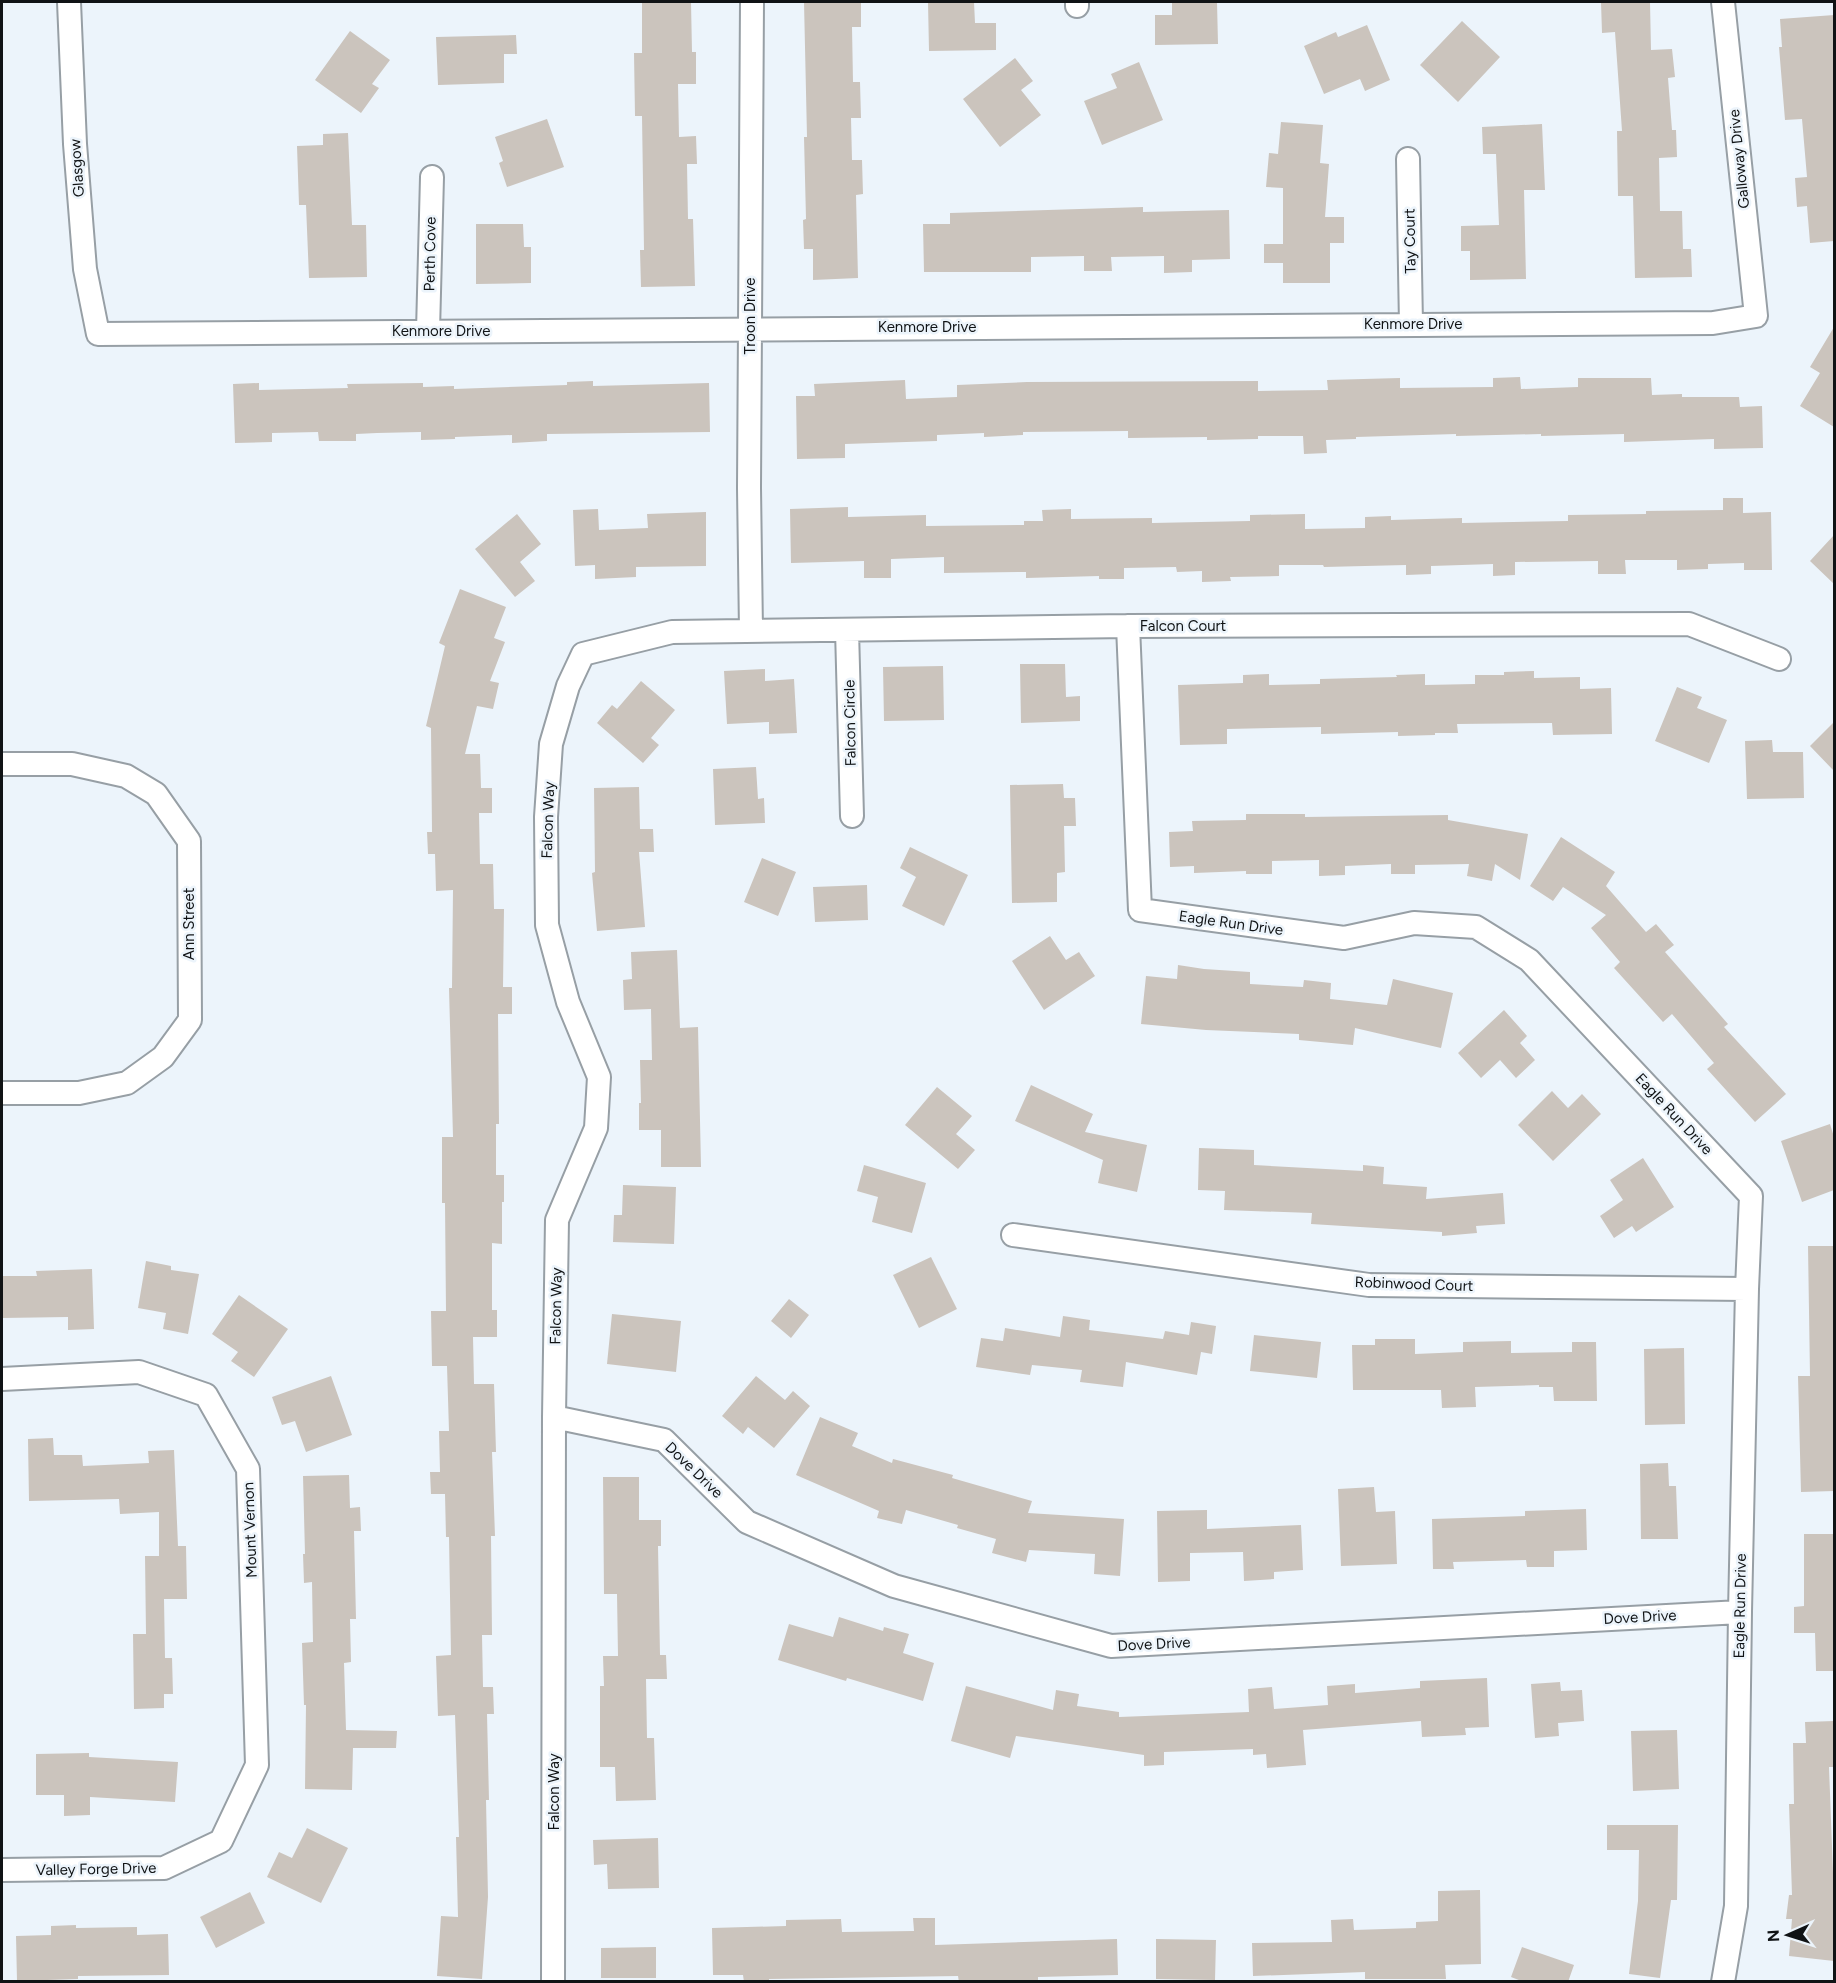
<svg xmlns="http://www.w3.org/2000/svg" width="1836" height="1983" font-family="Figtree,sans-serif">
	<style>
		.building { fill: #cbc4bd }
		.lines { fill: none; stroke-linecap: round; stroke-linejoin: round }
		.street-casing { stroke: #979fa5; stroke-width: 26 }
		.street { stroke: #fff; stroke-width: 22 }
		.labels { text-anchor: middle; stroke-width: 5; stroke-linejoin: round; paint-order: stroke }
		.street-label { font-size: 15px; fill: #101315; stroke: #ecf4fb }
	</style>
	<rect width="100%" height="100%" fill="#ecf4fb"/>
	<path class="building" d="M 645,2 L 691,2 L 692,52 L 696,52 L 696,84 L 678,84 L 679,137 L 696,136 L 697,164 L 687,164 L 688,219 L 693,219 L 695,286 L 641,287 L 640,250 L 644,250 L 642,116 L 635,116 L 634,53 L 642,53 L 642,3 L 645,3 Z
		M 804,2 L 861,2 L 861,27 L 852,27 L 853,82 L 860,82 L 861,118 L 851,118 L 852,160 L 862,160 L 863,194 L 856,195 L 858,278 L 813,280 L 813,249 L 804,249 L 803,220 L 806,219 L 804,137 L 807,137 Z
		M 928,2 L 974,2 L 975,23 L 996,23 L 996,50 L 929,51 Z
		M 1172,2 L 1217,2 L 1218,44 L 1155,45 L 1155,15 L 1172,15 Z
		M 1601,2 L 1650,2 L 1651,50 L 1672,49 L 1675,77 L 1668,78 L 1672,130 L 1676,130 L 1677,157 L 1659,158 L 1660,211 L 1682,211 L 1683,249 L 1691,249 L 1692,277 L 1635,278 L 1633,196 L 1618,196 L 1617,131 L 1622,131 L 1615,32 L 1602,33 Z
		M 1834,15 L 1834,241 L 1810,243 L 1807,206 L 1797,207 L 1795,178 L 1807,177 L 1802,119 L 1785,120 L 1779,47 L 1782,47 L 1780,19 Z
		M 1462,21 L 1500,57 L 1458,102 L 1420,65 Z
		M 1367,25 L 1390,80 L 1365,91 L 1360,79 L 1324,94 L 1304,46 L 1336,32 L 1338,37 Z
		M 350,31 L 390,60 L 372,84 L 379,88 L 361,113 L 315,80 Z
		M 516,35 L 517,54 L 504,54 L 504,83 L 438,85 L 436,37 Z
		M 1015,58 L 1033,81 L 1021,90 L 1041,115 L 1000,147 L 963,99 Z
		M 1139,62 L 1163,120 L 1102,145 L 1084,101 L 1117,88 L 1111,74 Z
		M 547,119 L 564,167 L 507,187 L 499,163 L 503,161 L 495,137 Z
		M 1281,122 L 1323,125 L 1320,163 L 1329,164 L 1325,217 L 1344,217 L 1344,243 L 1330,243 L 1330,283 L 1283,283 L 1283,263 L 1264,263 L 1264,244 L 1283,244 L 1283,188 L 1266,187 L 1269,153 L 1278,154 Z
		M 1542,124 L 1545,190 L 1524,190 L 1526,279 L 1470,280 L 1470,251 L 1461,251 L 1461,226 L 1499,225 L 1496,154 L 1483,154 L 1482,127 Z
		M 348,133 L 352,225 L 366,225 L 367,277 L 309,278 L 306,205 L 299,205 L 297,146 L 323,145 L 323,134 Z
		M 1143,207 L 1143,212 L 1229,210 L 1230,259 L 1192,260 L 1192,272 L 1164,273 L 1164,256 L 1111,257 L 1112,271 L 1084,271 L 1084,256 L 1031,257 L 1031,272 L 924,272 L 923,224 L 950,224 L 950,213 Z
		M 476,224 L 523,224 L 524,247 L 531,247 L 531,283 L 476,284 Z
		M 1834,327 L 1834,427 L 1800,406 L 1820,373 L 1810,367 Z
		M 1520,377 L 1521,389 L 1578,387 L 1578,378 L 1651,378 L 1652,395 L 1682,394 L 1682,397 L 1739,397 L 1740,407 L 1762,406 L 1763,448 L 1714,449 L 1714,439 L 1624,442 L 1624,434 L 1541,436 L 1541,434 L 1456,436 L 1456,434 L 1356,437 L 1356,439 L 1326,440 L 1327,453 L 1304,454 L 1303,436 L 1258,436 L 1258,439 L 1207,440 L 1207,437 L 1128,438 L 1128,431 L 1023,432 L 1023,435 L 984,437 L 984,433 L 937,435 L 937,441 L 845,444 L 845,458 L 797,459 L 796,396 L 815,396 L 814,384 L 905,380 L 906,399 L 957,397 L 957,385 L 1027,382 L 1258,381 L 1258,391 L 1328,390 L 1327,380 L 1400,378 L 1400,388 L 1493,387 L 1493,378 Z
		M 593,381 L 593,386 L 709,383 L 710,432 L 547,434 L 547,441 L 512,443 L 512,435 L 455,437 L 455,439 L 421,440 L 421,432 L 377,433 L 356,434 L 356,441 L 319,441 L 318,432 L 272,433 L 272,442 L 235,443 L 233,384 L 259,383 L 259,390 L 348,388 L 347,384 L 423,383 L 423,387 L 454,386 L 454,389 L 567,385 L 567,382 Z
		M 1723,498 L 1743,498 L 1743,513 L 1771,512 L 1772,570 L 1744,570 L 1744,563 L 1708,564 L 1708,569 L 1677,570 L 1677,560 L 1625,560 L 1626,574 L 1598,574 L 1598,561 L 1515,562 L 1515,575 L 1493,576 L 1493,564 L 1431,566 L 1431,574 L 1406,575 L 1406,565 L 1324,567 L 1323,565 L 1279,565 L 1279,576 L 1230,577 L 1231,581 L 1202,582 L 1202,571 L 1177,572 L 1176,567 L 1124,568 L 1124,579 L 1099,579 L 1099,576 L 1026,578 L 1026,572 L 944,573 L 944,557 L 891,559 L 891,578 L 864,578 L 864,561 L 791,563 L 790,509 L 848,507 L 848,517 L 926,515 L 926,526 L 1024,525 L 1024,521 L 1043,521 L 1042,510 L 1071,509 L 1071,519 L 1152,518 L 1152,523 L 1250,521 L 1250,515 L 1305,514 L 1305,529 L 1365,528 L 1365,517 L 1391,516 L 1391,520 L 1462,518 L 1462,523 L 1568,521 L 1568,515 L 1646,514 L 1646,511 L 1723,510 Z
		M 598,509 L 599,530 L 648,528 L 647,514 L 706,512 L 706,566 L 636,567 L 636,577 L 595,579 L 595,565 L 575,566 L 573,510 Z
		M 517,514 L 541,544 L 520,562 L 535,581 L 515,597 L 475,549 Z
		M 1834,535 L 1834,584 L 1810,561 Z
		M 460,589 L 506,607 L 494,638 L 505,642 L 490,681 L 499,683 L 493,709 L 477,706 L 465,754 L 480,754 L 481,788 L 492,788 L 492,813 L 479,813 L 480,864 L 493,864 L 494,909 L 504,909 L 503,987 L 512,987 L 512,1014 L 498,1014 L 499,1124 L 496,1124 L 496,1175 L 504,1175 L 504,1202 L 502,1202 L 502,1244 L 492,1243 L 492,1310 L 497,1310 L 497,1337 L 473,1337 L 474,1384 L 494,1384 L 496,1452 L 492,1452 L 495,1536 L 491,1536 L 492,1635 L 482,1635 L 483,1687 L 493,1687 L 494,1714 L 487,1714 L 489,1800 L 486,1800 L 488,1897 L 482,1979 L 437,1976 L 441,1916 L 458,1917 L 456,1837 L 459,1837 L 455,1715 L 438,1716 L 436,1656 L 451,1655 L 449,1537 L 446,1537 L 445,1494 L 431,1494 L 430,1472 L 440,1472 L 439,1431 L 449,1431 L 447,1366 L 432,1366 L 431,1311 L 446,1311 L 445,1203 L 442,1203 L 442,1137 L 453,1137 L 449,988 L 452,988 L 453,890 L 436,891 L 435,854 L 428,854 L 427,832 L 432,832 L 431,728 L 426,726 L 445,646 L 439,643 Z
		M 1020,664 L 1065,664 L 1066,697 L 1080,696 L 1080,721 L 1021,723 Z
		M 943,666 L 944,720 L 884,721 L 883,667 Z
		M 765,669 L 765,681 L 794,679 L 797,733 L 769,734 L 769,722 L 727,724 L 724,671 Z
		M 1534,671 L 1534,678 L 1580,677 L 1580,689 L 1611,688 L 1612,734 L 1553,735 L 1552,723 L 1457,724 L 1458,733 L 1435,733 L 1435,735 L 1398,736 L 1398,732 L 1321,734 L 1321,727 L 1227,729 L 1227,744 L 1180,745 L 1178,685 L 1243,683 L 1243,675 L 1269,674 L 1269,685 L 1320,684 L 1320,679 L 1397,677 L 1396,675 L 1425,674 L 1425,685 L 1475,684 L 1475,675 L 1504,675 L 1504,672 Z
		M 641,681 L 675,710 L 651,738 L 659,745 L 643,763 L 597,723 L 612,705 L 617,709 Z
		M 1677,687 L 1702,697 L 1697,708 L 1727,720 L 1709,763 L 1655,741 Z
		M 1834,722 L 1834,771 L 1810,746 Z
		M 1772,740 L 1773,752 L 1803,752 L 1804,798 L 1747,799 L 1745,741 Z
		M 756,767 L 758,799 L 764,798 L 765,823 L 715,825 L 713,769 Z
		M 1063,784 L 1064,798 L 1075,798 L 1076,826 L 1064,826 L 1065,872 L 1057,873 L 1057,902 L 1012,903 L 1010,785 Z
		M 639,787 L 640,829 L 653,829 L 654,852 L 639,852 L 645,927 L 597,931 L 592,873 L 595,872 L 594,788 Z
		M 1246,814 L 1305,814 L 1305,817 L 1448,815 L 1448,820 L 1528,834 L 1520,880 L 1495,864 L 1492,881 L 1467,876 L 1469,864 L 1415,865 L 1415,874 L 1391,874 L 1391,864 L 1345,866 L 1345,875 L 1319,876 L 1319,860 L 1272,861 L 1272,874 L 1246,874 L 1246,871 L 1194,873 L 1194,866 L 1170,867 L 1169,832 L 1193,831 L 1192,821 L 1246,820 Z
		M 1561,837 L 1615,872 L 1606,886 L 1646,932 L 1656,924 L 1674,945 L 1665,952 L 1728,1024 L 1724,1027 L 1786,1094 L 1755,1122 L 1707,1069 L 1714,1063 L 1672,1014 L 1663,1022 L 1614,968 L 1620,962 L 1591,928 L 1606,915 L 1563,887 L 1553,901 L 1530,886 Z
		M 910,847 L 968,875 L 944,926 L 902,906 L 916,877 L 900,868 Z
		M 762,858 L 796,872 L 778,916 L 744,902 Z
		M 867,885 L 868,920 L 815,922 L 813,887 Z
		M 1050,936 L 1066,960 L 1079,952 L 1095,976 L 1044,1010 L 1012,961 Z
		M 677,950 L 680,1028 L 698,1027 L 701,1167 L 661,1167 L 661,1130 L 639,1130 L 639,1103 L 641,1103 L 640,1060 L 652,1060 L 651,1009 L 624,1010 L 623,980 L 632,979 L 631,952 Z
		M 1178,965 L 1204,969 L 1250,972 L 1250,984 L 1303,987 L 1304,980 L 1331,983 L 1330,999 L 1387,1005 L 1393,979 L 1453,993 L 1441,1048 L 1355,1028 L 1353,1045 L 1299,1040 L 1299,1034 L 1206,1030 L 1141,1024 L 1146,976 L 1177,979 Z
		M 1504,1010 L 1527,1036 L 1520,1043 L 1535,1060 L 1516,1078 L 1500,1060 L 1481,1078 L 1458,1053 Z
		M 1031,1085 L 1093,1114 L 1085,1132 L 1147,1145 L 1137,1192 L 1098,1183 L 1103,1160 L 1015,1121 Z
		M 937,1087 L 972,1116 L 956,1134 L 975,1150 L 958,1169 L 905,1125 Z
		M 1552,1091 L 1568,1108 L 1582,1094 L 1601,1114 L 1553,1161 L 1518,1125 Z
		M 1830,1124 L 1834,1137 L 1834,1190 L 1802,1202 L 1781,1141 Z
		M 1199,1148 L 1254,1150 L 1254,1165 L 1363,1171 L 1363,1165 L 1384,1167 L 1383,1184 L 1427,1187 L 1426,1199 L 1503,1193 L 1505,1224 L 1476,1226 L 1477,1233 L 1442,1236 L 1442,1232 L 1311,1224 L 1312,1213 L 1224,1210 L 1225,1191 L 1198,1190 Z
		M 1643,1158 L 1674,1207 L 1636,1232 L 1632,1226 L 1614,1238 L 1600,1216 L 1623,1200 L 1610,1180 Z
		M 864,1165 L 926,1183 L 912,1233 L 872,1222 L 878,1197 L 857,1191 Z
		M 623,1185 L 676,1187 L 674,1244 L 613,1242 L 614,1215 L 622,1215 Z
		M 1808,1246 L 1834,1246 L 1834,1491 L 1801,1492 L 1798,1376 L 1810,1376 Z
		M 931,1257 L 957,1309 L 919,1328 L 893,1275 Z
		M 146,1261 L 171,1266 L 171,1270 L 199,1274 L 188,1334 L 163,1329 L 166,1313 L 138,1308 Z
		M 92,1269 L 94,1329 L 68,1330 L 68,1317 L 2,1318 L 2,1276 L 37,1276 L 36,1271 Z
		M 239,1295 L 288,1329 L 254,1377 L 231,1361 L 238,1352 L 212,1334 Z
		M 789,1299 L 809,1315 L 791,1338 L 771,1321 Z
		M 612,1314 L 681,1321 L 676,1372 L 607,1364 Z
		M 1063,1316 L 1090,1320 L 1089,1330 L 1163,1339 L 1165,1331 L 1189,1335 L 1191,1322 L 1216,1326 L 1212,1354 L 1201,1352 L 1197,1375 L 1126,1362 L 1123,1387 L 1080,1382 L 1082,1370 L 1032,1365 L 1030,1375 L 976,1367 L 981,1338 L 1003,1341 L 1005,1328 L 1060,1337 Z
		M 1254,1335 L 1321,1342 L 1317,1378 L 1250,1371 Z
		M 1375,1339 L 1415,1339 L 1415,1354 L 1463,1352 L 1463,1342 L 1511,1341 L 1511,1353 L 1572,1352 L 1572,1342 L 1596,1342 L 1597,1401 L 1554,1401 L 1553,1387 L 1539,1387 L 1539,1385 L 1475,1387 L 1476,1407 L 1442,1408 L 1441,1390 L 1353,1390 L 1352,1345 L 1375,1345 Z
		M 1684,1348 L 1685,1424 L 1645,1425 L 1644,1349 Z
		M 331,1376 L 352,1435 L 306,1452 L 295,1421 L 282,1425 L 272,1397 Z
		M 756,1376 L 785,1400 L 793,1391 L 810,1406 L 774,1448 L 748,1427 L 743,1434 L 722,1416 Z
		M 820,1417 L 858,1433 L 852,1446 L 892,1463 L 893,1459 L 953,1475 L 952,1478 L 1032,1501 L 1028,1513 L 1124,1519 L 1120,1576 L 1094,1574 L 1095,1554 L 1029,1550 L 1026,1562 L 992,1553 L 996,1539 L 957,1528 L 958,1525 L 906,1510 L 902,1524 L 877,1518 L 879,1511 L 796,1475 Z
		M 53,1438 L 54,1455 L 82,1455 L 83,1466 L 149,1463 L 148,1451 L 174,1450 L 178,1546 L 186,1546 L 187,1599 L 164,1599 L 165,1658 L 172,1658 L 173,1694 L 164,1694 L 164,1708 L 134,1709 L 133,1634 L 146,1634 L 145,1556 L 159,1556 L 159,1512 L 120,1514 L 119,1499 L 29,1501 L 28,1439 Z
		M 1668,1463 L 1669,1486 L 1676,1486 L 1678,1539 L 1641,1539 L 1640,1464 Z
		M 349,1475 L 350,1508 L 360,1507 L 361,1531 L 354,1531 L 356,1619 L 350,1619 L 351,1662 L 344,1663 L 346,1730 L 397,1731 L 396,1748 L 353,1748 L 352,1790 L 305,1789 L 306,1705 L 304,1705 L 302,1643 L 313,1642 L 312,1582 L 304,1583 L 303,1554 L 305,1554 L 303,1476 Z
		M 603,1477 L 639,1477 L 639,1520 L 661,1520 L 661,1546 L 658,1546 L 660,1655 L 666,1655 L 667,1679 L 646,1679 L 647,1738 L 654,1738 L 656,1800 L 616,1801 L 615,1767 L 600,1767 L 600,1686 L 604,1686 L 603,1656 L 618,1656 L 617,1594 L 604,1594 Z
		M 1374,1487 L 1376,1512 L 1395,1511 L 1397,1564 L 1341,1566 L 1338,1489 Z
		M 1586,1509 L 1587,1550 L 1554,1551 L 1554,1567 L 1527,1567 L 1526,1560 L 1453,1562 L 1454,1569 L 1433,1569 L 1432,1519 L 1525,1516 L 1525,1511 Z
		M 1207,1510 L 1207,1529 L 1301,1525 L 1303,1570 L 1274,1572 L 1274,1579 L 1244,1581 L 1243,1552 L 1190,1553 L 1190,1581 L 1158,1582 L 1157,1511 Z
		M 1804,1534 L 1834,1534 L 1834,1671 L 1816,1671 L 1815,1633 L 1794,1633 L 1794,1607 L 1804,1606 Z
		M 839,1617 L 883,1631 L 884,1627 L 909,1634 L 903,1653 L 934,1663 L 923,1701 L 847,1678 L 846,1681 L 778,1660 L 789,1624 L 833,1637 Z
		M 1487,1678 L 1489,1727 L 1465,1728 L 1466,1735 L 1422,1737 L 1421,1721 L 1303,1730 L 1306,1765 L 1267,1768 L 1266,1754 L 1253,1755 L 1253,1749 L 1164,1752 L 1164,1765 L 1144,1766 L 1144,1755 L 1016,1736 L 1010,1758 L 951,1741 L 966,1686 L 1053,1710 L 1056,1690 L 1079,1694 L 1077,1706 L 1119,1712 L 1119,1717 L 1249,1712 L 1248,1689 L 1272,1687 L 1274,1709 L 1328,1705 L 1327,1686 L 1355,1684 L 1355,1693 L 1420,1688 L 1420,1681 Z
		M 1560,1682 L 1561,1691 L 1582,1690 L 1584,1721 L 1558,1723 L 1559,1736 L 1535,1738 L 1531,1684 Z
		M 1834,1721 L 1834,1767 L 1829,1767 L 1834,1899 L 1834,1961 L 1789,1956 L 1792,1919 L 1786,1919 L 1789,1895 L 1792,1895 L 1789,1804 L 1794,1804 L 1793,1743 L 1806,1743 L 1805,1722 Z
		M 1677,1730 L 1679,1789 L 1633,1791 L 1631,1731 Z
		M 89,1753 L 89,1757 L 178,1762 L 175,1802 L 90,1797 L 90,1815 L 64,1816 L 64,1795 L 36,1795 L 36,1754 Z
		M 1607,1825 L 1678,1825 L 1677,1900 L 1671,1900 L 1660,1978 L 1629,1974 L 1638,1901 L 1639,1850 L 1607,1850 Z
		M 307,1828 L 348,1848 L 321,1903 L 267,1877 L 279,1852 L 292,1858 Z
		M 658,1838 L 659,1888 L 608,1889 L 607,1864 L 594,1865 L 593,1840 Z
		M 1480,1890 L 1481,1964 L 1445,1965 L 1446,1979 L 1365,1979 L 1365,1972 L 1253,1976 L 1252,1943 L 1332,1942 L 1331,1920 L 1353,1919 L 1354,1930 L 1416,1928 L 1416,1922 L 1438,1921 L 1438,1891 Z
		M 250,1892 L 265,1923 L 216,1948 L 200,1917 Z
		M 913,1918 L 935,1918 L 935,1945 L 1117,1939 L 1118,1975 L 1038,1977 L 1038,1980 L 976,1982 L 959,1982 L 958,1976 L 769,1979 L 769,1982 L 744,1982 L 743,1975 L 713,1975 L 712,1928 L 786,1926 L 786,1920 L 841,1919 L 842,1932 L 914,1931 Z
		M 76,1925 L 76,1928 L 137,1927 L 137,1935 L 168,1934 L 169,1975 L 78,1976 L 78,1979 L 17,1981 L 16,1936 L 51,1935 L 51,1926 Z
		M 1156,1939 L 1216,1940 L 1215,1980 L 1156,1979 Z
		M 656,1947 L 656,1978 L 601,1978 L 601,1948 Z
		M 1522,1947 L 1574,1965 L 1568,1982 L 1524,1982 L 1511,1977 Z"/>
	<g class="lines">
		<defs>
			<path id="street" d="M 69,2 L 75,144 L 85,269 L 98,334 L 1713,323 L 1756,316 L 1723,2
				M 1077,2 L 1077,6
				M 1408,159 L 1411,324
				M 428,331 L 432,177
				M 1128,626 L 1140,910 L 1344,938 L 1414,923 L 1476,927 L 1529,960 L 1751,1196 L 1747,1289 L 1740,1612 L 1736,1906 L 1723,1982
				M 847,630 L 852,816
				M 751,631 L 749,488 L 752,2
				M 2,764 L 72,764 L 126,776 L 156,794 L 189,841 L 190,1020 L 163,1057 L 127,1083 L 79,1093 L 2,1093
				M 1013,1235 L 1369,1285 L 1747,1289
				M 2,1379 L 139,1372 L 206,1395 L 248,1469 L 257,1765 L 221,1841 L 164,1868 L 2,1870
				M 554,1417 L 664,1440 L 747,1522 L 894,1586 L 1111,1646 L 1740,1612
				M 553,1982 L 554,1417 L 557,1220 L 596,1128 L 599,1077 L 568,1002 L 547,925 L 546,817 L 551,744 L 568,686 L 583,654 L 672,632 L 1128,626 L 1689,624 L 1779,659"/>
		</defs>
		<use href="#street" class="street-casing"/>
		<use href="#street" class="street"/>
	</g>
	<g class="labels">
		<g class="street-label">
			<text transform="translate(1739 159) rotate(-96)" y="5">Galloway Drive</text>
			<text transform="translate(77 168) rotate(-94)" y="5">Glasgow</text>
			<text transform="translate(1410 241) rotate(-91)" y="5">Tay Court</text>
			<text transform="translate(430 254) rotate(-89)" y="5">Perth Cove</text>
			<text transform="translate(750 316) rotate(-90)" y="5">Troon Drive</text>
			<text x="1413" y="329">Kenmore Drive</text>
			<text x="927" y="332">Kenmore Drive</text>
			<text x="441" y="336">Kenmore Drive</text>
			<text x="1183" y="631">Falcon Court</text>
			<text transform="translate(850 723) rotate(-91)" y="5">Falcon Circle</text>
			<text transform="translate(548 820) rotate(-88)" y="5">Falcon Way</text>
			<text transform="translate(1231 923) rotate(8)" y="5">Eagle Run Drive</text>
			<text transform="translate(189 924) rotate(-90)" y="5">Ann Street</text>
			<text transform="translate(1674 1114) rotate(47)" y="5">Eagle Run Drive</text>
			<text transform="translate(1414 1284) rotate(2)" y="5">Robinwood Court</text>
			<text transform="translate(556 1306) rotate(-89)" y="5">Falcon Way</text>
			<text transform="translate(694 1470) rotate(44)" y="5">Dove Drive</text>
			<text transform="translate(250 1530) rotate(-92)" y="5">Mount Vernon</text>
			<text transform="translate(1740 1606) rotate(-89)" y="5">Eagle Run Drive</text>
			<text transform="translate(1640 1617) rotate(-3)" y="5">Dove Drive</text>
			<text transform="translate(1154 1644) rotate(-3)" y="5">Dove Drive</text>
			<text transform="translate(554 1792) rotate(-90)" y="5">Falcon Way</text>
			<text transform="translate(96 1869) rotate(-1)" y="5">Valley Forge Drive</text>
		</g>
	</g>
	<rect width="1836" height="1983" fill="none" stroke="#101315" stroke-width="6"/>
	<g transform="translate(1788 1935) rotate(267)" stroke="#ecf4fb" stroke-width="4.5" paint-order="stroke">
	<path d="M0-4.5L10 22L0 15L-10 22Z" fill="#101315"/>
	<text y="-9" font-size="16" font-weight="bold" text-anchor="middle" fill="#101315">N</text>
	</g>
</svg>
